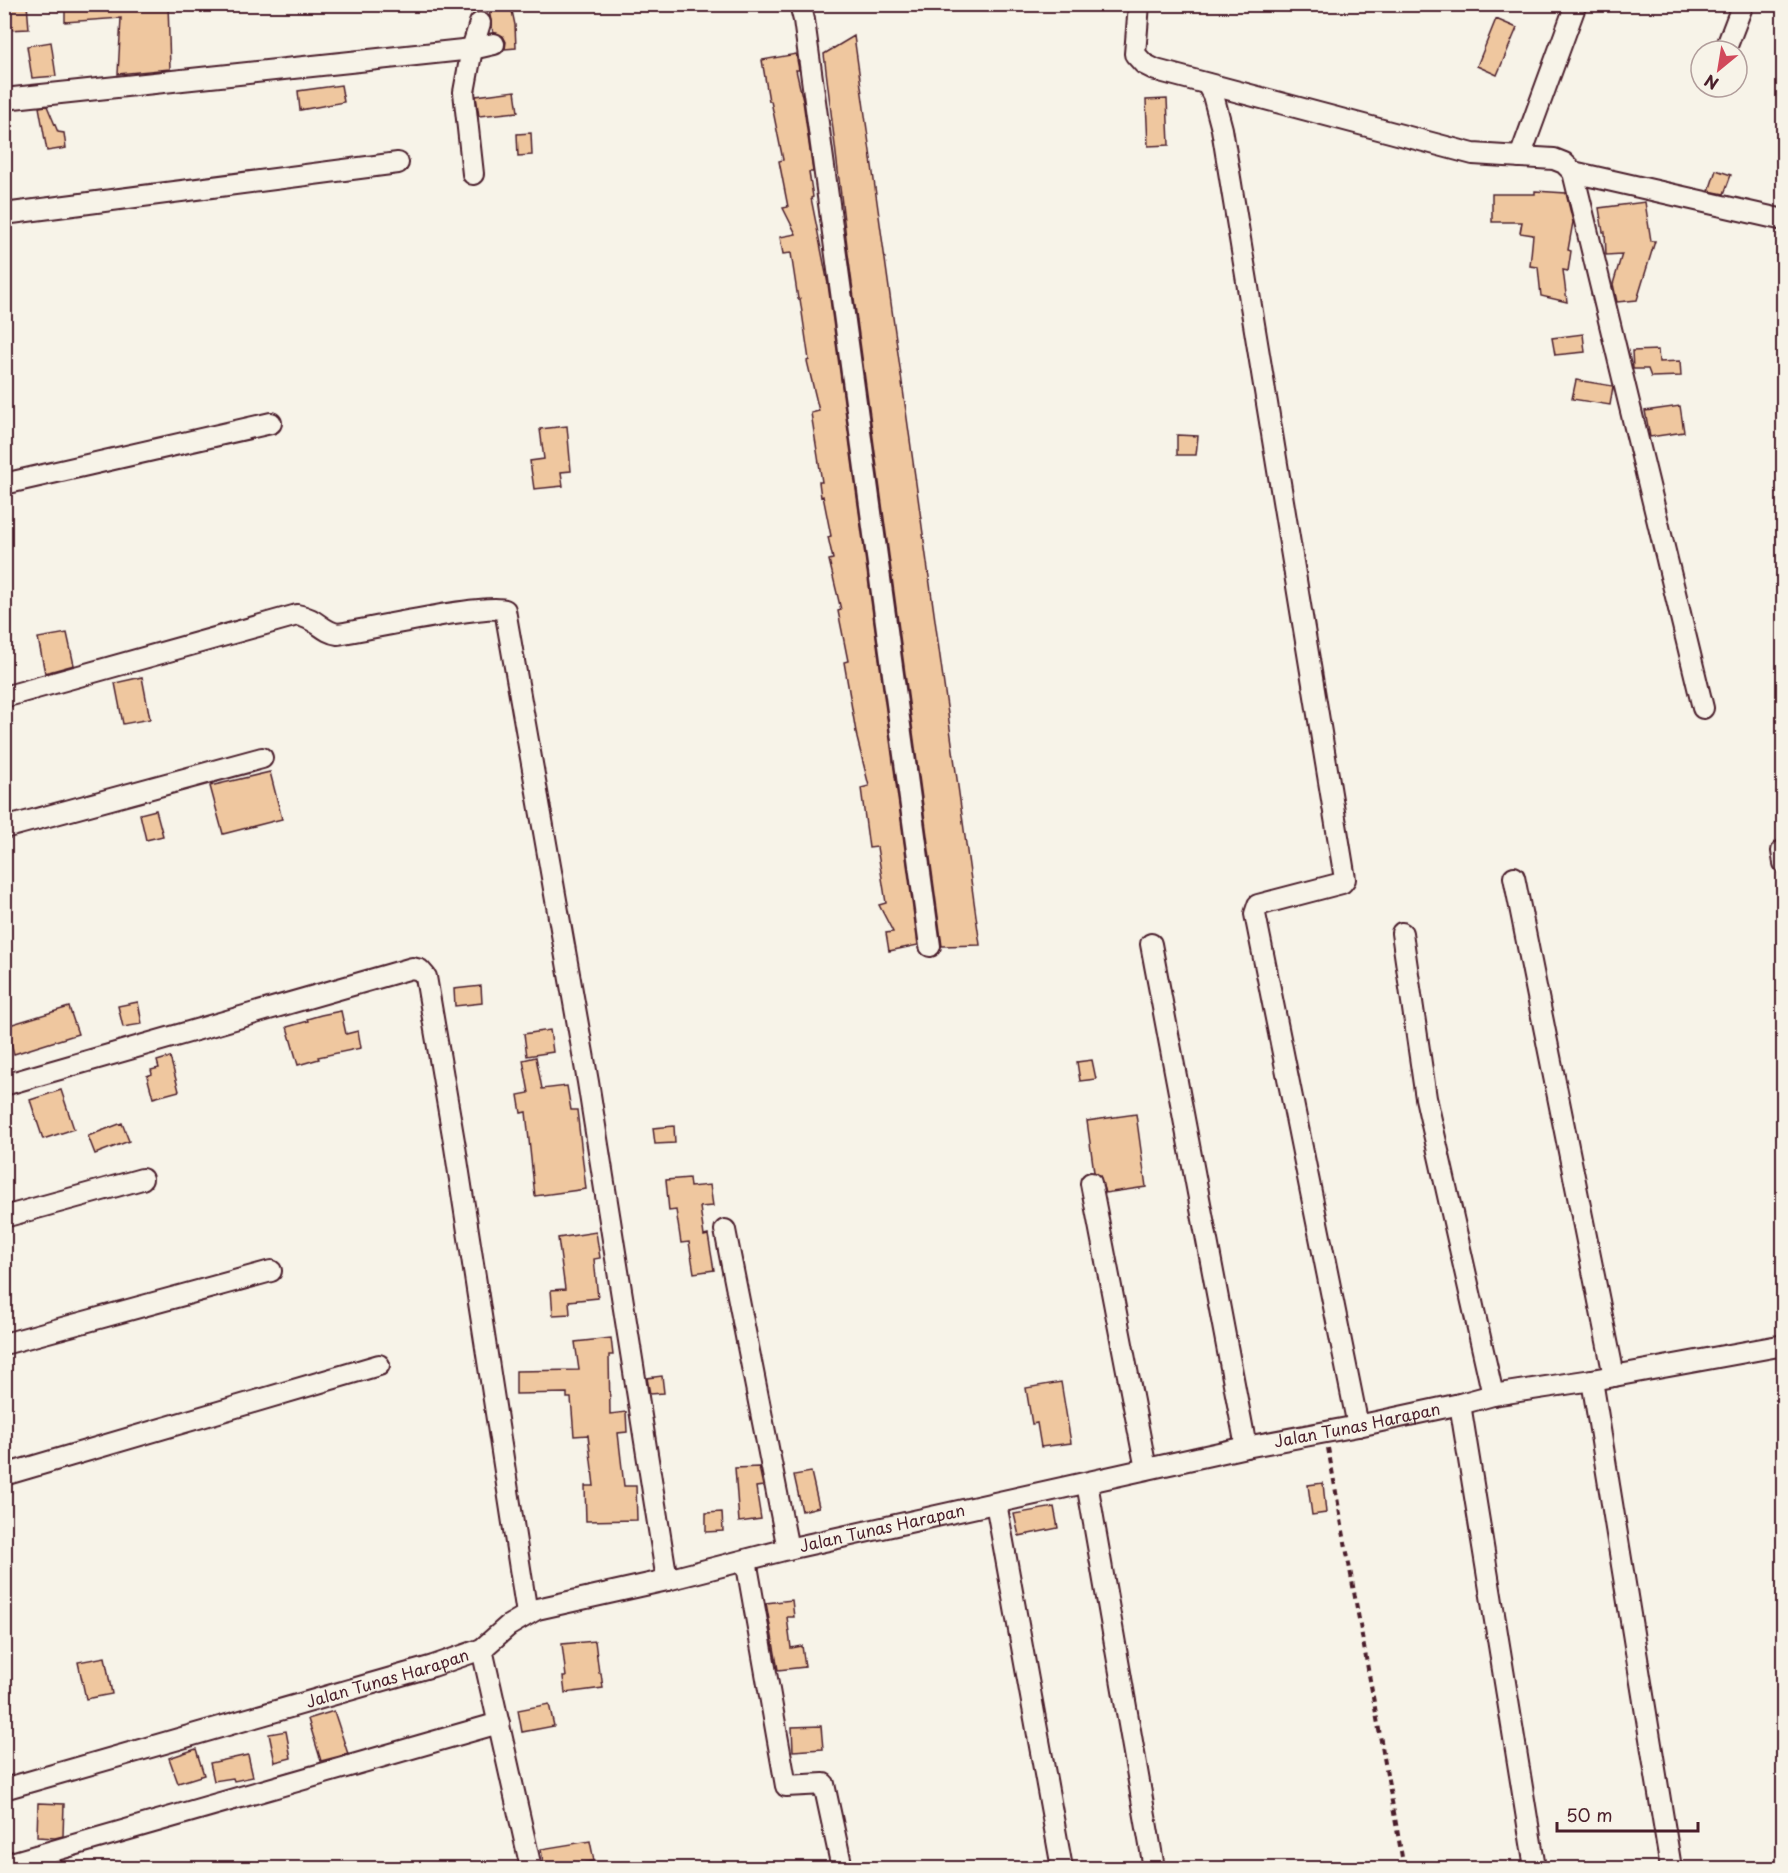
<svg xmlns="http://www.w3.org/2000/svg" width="1788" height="1873" font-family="'Playpen Sans',sans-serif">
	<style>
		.building { fill: #efc79f; stroke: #4a1f2b; stroke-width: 1.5 }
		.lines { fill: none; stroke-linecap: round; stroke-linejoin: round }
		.street-casing { stroke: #4a1f2b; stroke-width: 24 }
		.path { stroke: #4a1f2b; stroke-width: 4; stroke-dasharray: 6 4.5; stroke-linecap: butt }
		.street { stroke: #f7f3e8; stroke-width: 20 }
		.labels { text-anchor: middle; stroke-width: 4.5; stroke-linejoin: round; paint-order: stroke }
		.street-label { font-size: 16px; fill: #4a1f2b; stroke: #f7f3e8 }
	</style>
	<rect width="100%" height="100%" fill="#f7f3e8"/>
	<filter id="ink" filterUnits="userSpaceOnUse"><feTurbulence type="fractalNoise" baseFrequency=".0167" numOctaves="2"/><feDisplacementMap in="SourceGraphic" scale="12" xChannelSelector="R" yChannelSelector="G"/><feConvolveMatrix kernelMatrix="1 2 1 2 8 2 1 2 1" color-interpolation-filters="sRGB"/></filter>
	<g filter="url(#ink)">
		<path class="building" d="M 6,4 L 27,4 L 29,29 L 6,30 Z
			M 65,4 L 168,4 L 170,69 L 118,74 L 121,18 L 65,22 Z
			M 511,6 L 515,25 L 516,48 L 505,49 L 506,42 L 503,36 L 493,32 L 489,10 Z
			M 1496,19 L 1517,28 L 1497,75 L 1477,66 Z
			M 854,36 L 980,945 L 942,946 L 848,254 L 824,54 Z
			M 51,42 L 56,76 L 32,78 L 27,46 Z
			M 796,54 L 799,70 L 796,70 L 803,101 L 813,172 L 809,172 L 813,197 L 811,198 L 828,284 L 918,945 L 889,951 L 886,933 L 893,932 L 879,905 L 886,903 L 877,847 L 869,848 L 861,788 L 869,786 L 857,738 L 844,662 L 848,661 L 838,611 L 841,610 L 829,560 L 833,559 L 828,537 L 831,536 L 823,496 L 821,497 L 819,482 L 822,482 L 811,413 L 819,411 L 807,361 L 809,360 L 800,299 L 798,299 L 791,253 L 783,254 L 780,237 L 796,234 L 783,208 L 788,207 L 779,161 L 783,160 L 771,101 L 769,101 L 762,60 Z
			M 341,85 L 344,102 L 300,110 L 298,91 Z
			M 515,91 L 518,112 L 479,116 L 476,96 Z
			M 1167,99 L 1169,145 L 1148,146 L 1146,100 Z
			M 47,106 L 58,132 L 64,133 L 66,148 L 47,151 L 39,107 Z
			M 531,133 L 532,155 L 518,156 L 517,134 Z
			M 1716,170 L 1731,175 L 1724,194 L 1709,191 Z
			M 1535,191 L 1566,193 L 1573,222 L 1568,250 L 1571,251 L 1568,271 L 1563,270 L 1567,302 L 1541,296 L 1538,267 L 1530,266 L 1533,235 L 1520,233 L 1522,222 L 1492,222 L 1492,194 L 1535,194 Z
			M 1645,202 L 1651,241 L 1655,241 L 1637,300 L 1617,302 L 1613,284 L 1622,254 L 1606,255 L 1605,232 L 1603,232 L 1599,208 Z
			M 1583,334 L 1585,352 L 1555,355 L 1552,338 Z
			M 1658,350 L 1659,362 L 1680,361 L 1681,376 L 1651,377 L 1648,369 L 1633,369 L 1632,351 Z
			M 1576,380 L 1613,386 L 1610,405 L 1572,399 Z
			M 1680,406 L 1684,432 L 1650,437 L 1645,411 Z
			M 567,426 L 571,471 L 561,472 L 563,486 L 534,489 L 530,461 L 544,459 L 540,429 Z
			M 1177,435 L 1198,436 L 1196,455 L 1177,455 Z
			M 67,633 L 74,665 L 45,673 L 38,638 Z
			M 142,677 L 150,719 L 123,724 L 115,683 Z
			M 270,772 L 282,819 L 223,834 L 210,786 Z
			M 156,810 L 163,836 L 146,840 L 140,814 Z
			M 481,986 L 482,1003 L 455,1006 L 454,989 Z
			M 138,1002 L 142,1024 L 123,1027 L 118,1006 Z
			M 69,1007 L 78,1034 L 14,1054 L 6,1026 Z
			M 341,1011 L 346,1034 L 358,1031 L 361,1048 L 318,1057 L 319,1059 L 298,1065 L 287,1027 L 308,1021 L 307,1019 L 321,1015 Z
			M 550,1030 L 553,1052 L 527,1056 L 524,1034 Z
			M 170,1057 L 179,1091 L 153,1098 L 147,1076 L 152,1074 L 151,1070 L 159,1068 L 157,1061 Z
			M 536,1057 L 542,1089 L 567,1086 L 571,1110 L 577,1110 L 586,1189 L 535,1196 L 526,1112 L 521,1113 L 518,1095 L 529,1093 L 523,1060 Z
			M 1092,1060 L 1096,1079 L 1080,1081 L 1077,1062 Z
			M 61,1090 L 74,1129 L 43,1139 L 30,1100 Z
			M 1136,1114 L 1146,1187 L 1105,1193 L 1100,1176 L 1094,1172 L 1087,1121 Z
			M 122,1123 L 129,1141 L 95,1154 L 88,1136 Z
			M 674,1126 L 675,1143 L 655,1144 L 653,1128 Z
			M 689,1178 L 690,1187 L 710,1185 L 713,1206 L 700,1207 L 704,1236 L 708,1235 L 714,1270 L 694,1273 L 689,1242 L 681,1243 L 676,1210 L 669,1211 L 666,1180 Z
			M 596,1232 L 600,1258 L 594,1259 L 598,1298 L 569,1301 L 570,1314 L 553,1315 L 551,1290 L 565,1289 L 558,1238 Z
			M 611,1338 L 613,1355 L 609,1355 L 610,1414 L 626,1412 L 627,1432 L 618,1433 L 624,1486 L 636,1486 L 637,1520 L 586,1521 L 585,1486 L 594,1486 L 588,1435 L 574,1436 L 571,1398 L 567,1398 L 567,1393 L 516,1394 L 516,1371 L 579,1370 L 575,1342 Z
			M 662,1376 L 664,1393 L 650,1394 L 647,1378 Z
			M 1061,1382 L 1071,1443 L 1041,1447 L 1037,1423 L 1032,1424 L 1026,1388 Z
			M 759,1467 L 763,1486 L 756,1487 L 761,1519 L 739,1522 L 735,1468 Z
			M 811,1472 L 819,1507 L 802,1511 L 794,1475 Z
			M 1323,1483 L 1326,1513 L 1312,1515 L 1308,1485 Z
			M 1054,1507 L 1058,1528 L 1019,1536 L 1014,1514 Z
			M 722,1512 L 723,1531 L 706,1532 L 706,1513 Z
			M 792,1600 L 794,1617 L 787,1617 L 791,1648 L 802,1646 L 805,1667 L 778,1670 L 766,1603 Z
			M 595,1641 L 599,1673 L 601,1673 L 603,1688 L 565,1693 L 563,1677 L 566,1677 L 562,1644 Z
			M 105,1657 L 112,1694 L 86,1699 L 78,1662 Z
			M 549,1704 L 554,1726 L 522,1732 L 518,1710 Z
			M 334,1711 L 348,1754 L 321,1761 L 308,1719 Z
			M 821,1726 L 823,1749 L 793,1751 L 792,1727 Z
			M 286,1731 L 291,1758 L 275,1762 L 269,1734 Z
			M 196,1749 L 204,1775 L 178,1783 L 169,1758 Z
			M 248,1755 L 253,1777 L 234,1781 L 233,1778 L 214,1781 L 210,1763 Z
			M 38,1803 L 64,1804 L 63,1836 L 55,1838 L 37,1837 Z
			M 590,1841 L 594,1861 L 544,1869 L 541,1849 Z"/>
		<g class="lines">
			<defs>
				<g id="street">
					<path d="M 800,4 L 804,20 L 930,946"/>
					<path d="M 1139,4 L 1135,54 L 1144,64 L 1156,70 L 1473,154 L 1554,159 L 1564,163 L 1573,172 L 1703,708"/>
					<path d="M 1725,51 L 1743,4"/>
					<path d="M 1207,84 L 1213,95 L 1222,129 L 1345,879 L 1342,883 L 1258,905 L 1255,914 L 1358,1426"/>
					<path d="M 4,99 L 472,49 L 494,44"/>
					<path d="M 1520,157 L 1576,4"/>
					<path d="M 1573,172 L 1784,220"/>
					<path d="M 473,174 L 464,92 L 472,49 L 480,23"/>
					<path d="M 4,214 L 398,163"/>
					<path d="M 4,484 L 271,423"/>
					<path d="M 4,697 L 297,615 C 317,618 322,632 338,634 C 364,630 488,603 505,610 L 588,1082 L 667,1580"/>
					<path d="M 4,828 L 262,758"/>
					<path d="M 1782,851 L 1784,863"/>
					<path d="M 1514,877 L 1614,1376"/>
					<path d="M 1402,933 L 1426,1098 L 1493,1395"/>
					<path d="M 1151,944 L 1246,1447"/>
					<path d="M 4,1085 L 412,968 L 420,970 L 426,977 L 455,1147 L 527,1614"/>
					<path d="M 1091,1183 L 1146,1469"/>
					<path d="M 4,1217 L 142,1179"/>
					<path d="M 725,1230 L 788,1549"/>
					<path d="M 4,1344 L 271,1271"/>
					<path d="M 1592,1380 L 1671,1868"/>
					<path d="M 1460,1404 L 1535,1868"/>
					<path d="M 4,1475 L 379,1365"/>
					<path d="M 1087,1483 L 1154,1868"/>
					<path d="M 996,1503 L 1062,1868"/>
					<path d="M 746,1560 L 786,1786 L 824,1784 L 842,1868"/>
					<path d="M 482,1649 L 531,1868"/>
					<path id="s1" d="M 4,1789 L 433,1666 L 482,1649 L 508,1626 L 537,1609 L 667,1580 L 788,1549 L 1246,1447 L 1358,1426 L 1460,1404 L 1493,1395 L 1592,1380 L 1784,1345"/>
					<path d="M 4,1865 L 499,1723"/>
				</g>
			</defs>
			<use href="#street" class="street-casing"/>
			<path class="path" d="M 1328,1448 L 1404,1868"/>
			<use href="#street" class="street"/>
		</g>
	</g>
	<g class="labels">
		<g class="street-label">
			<text dy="6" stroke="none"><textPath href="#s1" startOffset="1407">Jalan Tunas Harapan</textPath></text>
			<text dy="6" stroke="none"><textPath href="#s1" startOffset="921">Jalan Tunas Harapan</textPath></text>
			<text dy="6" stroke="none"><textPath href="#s1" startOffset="399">Jalan Tunas Harapan</textPath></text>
		</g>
	</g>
	<rect width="1788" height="1873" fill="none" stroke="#f7f3e8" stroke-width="24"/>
	<rect x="12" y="12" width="1764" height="1849" fill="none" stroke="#4a1f2b" stroke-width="2" filter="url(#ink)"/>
	<g transform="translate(1719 69) rotate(210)"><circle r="28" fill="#f7f3e8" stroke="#b29e9c" stroke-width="1.5"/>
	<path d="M0-4.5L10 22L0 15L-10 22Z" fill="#d1495b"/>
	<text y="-9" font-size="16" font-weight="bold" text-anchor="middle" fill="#4a1f2b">N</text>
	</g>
	<path d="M1557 1822v9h141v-9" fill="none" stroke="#4a1f2b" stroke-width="3"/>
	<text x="1566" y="1822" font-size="18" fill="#4a1f2b" stroke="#f7f3e8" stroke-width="4.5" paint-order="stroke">50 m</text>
</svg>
